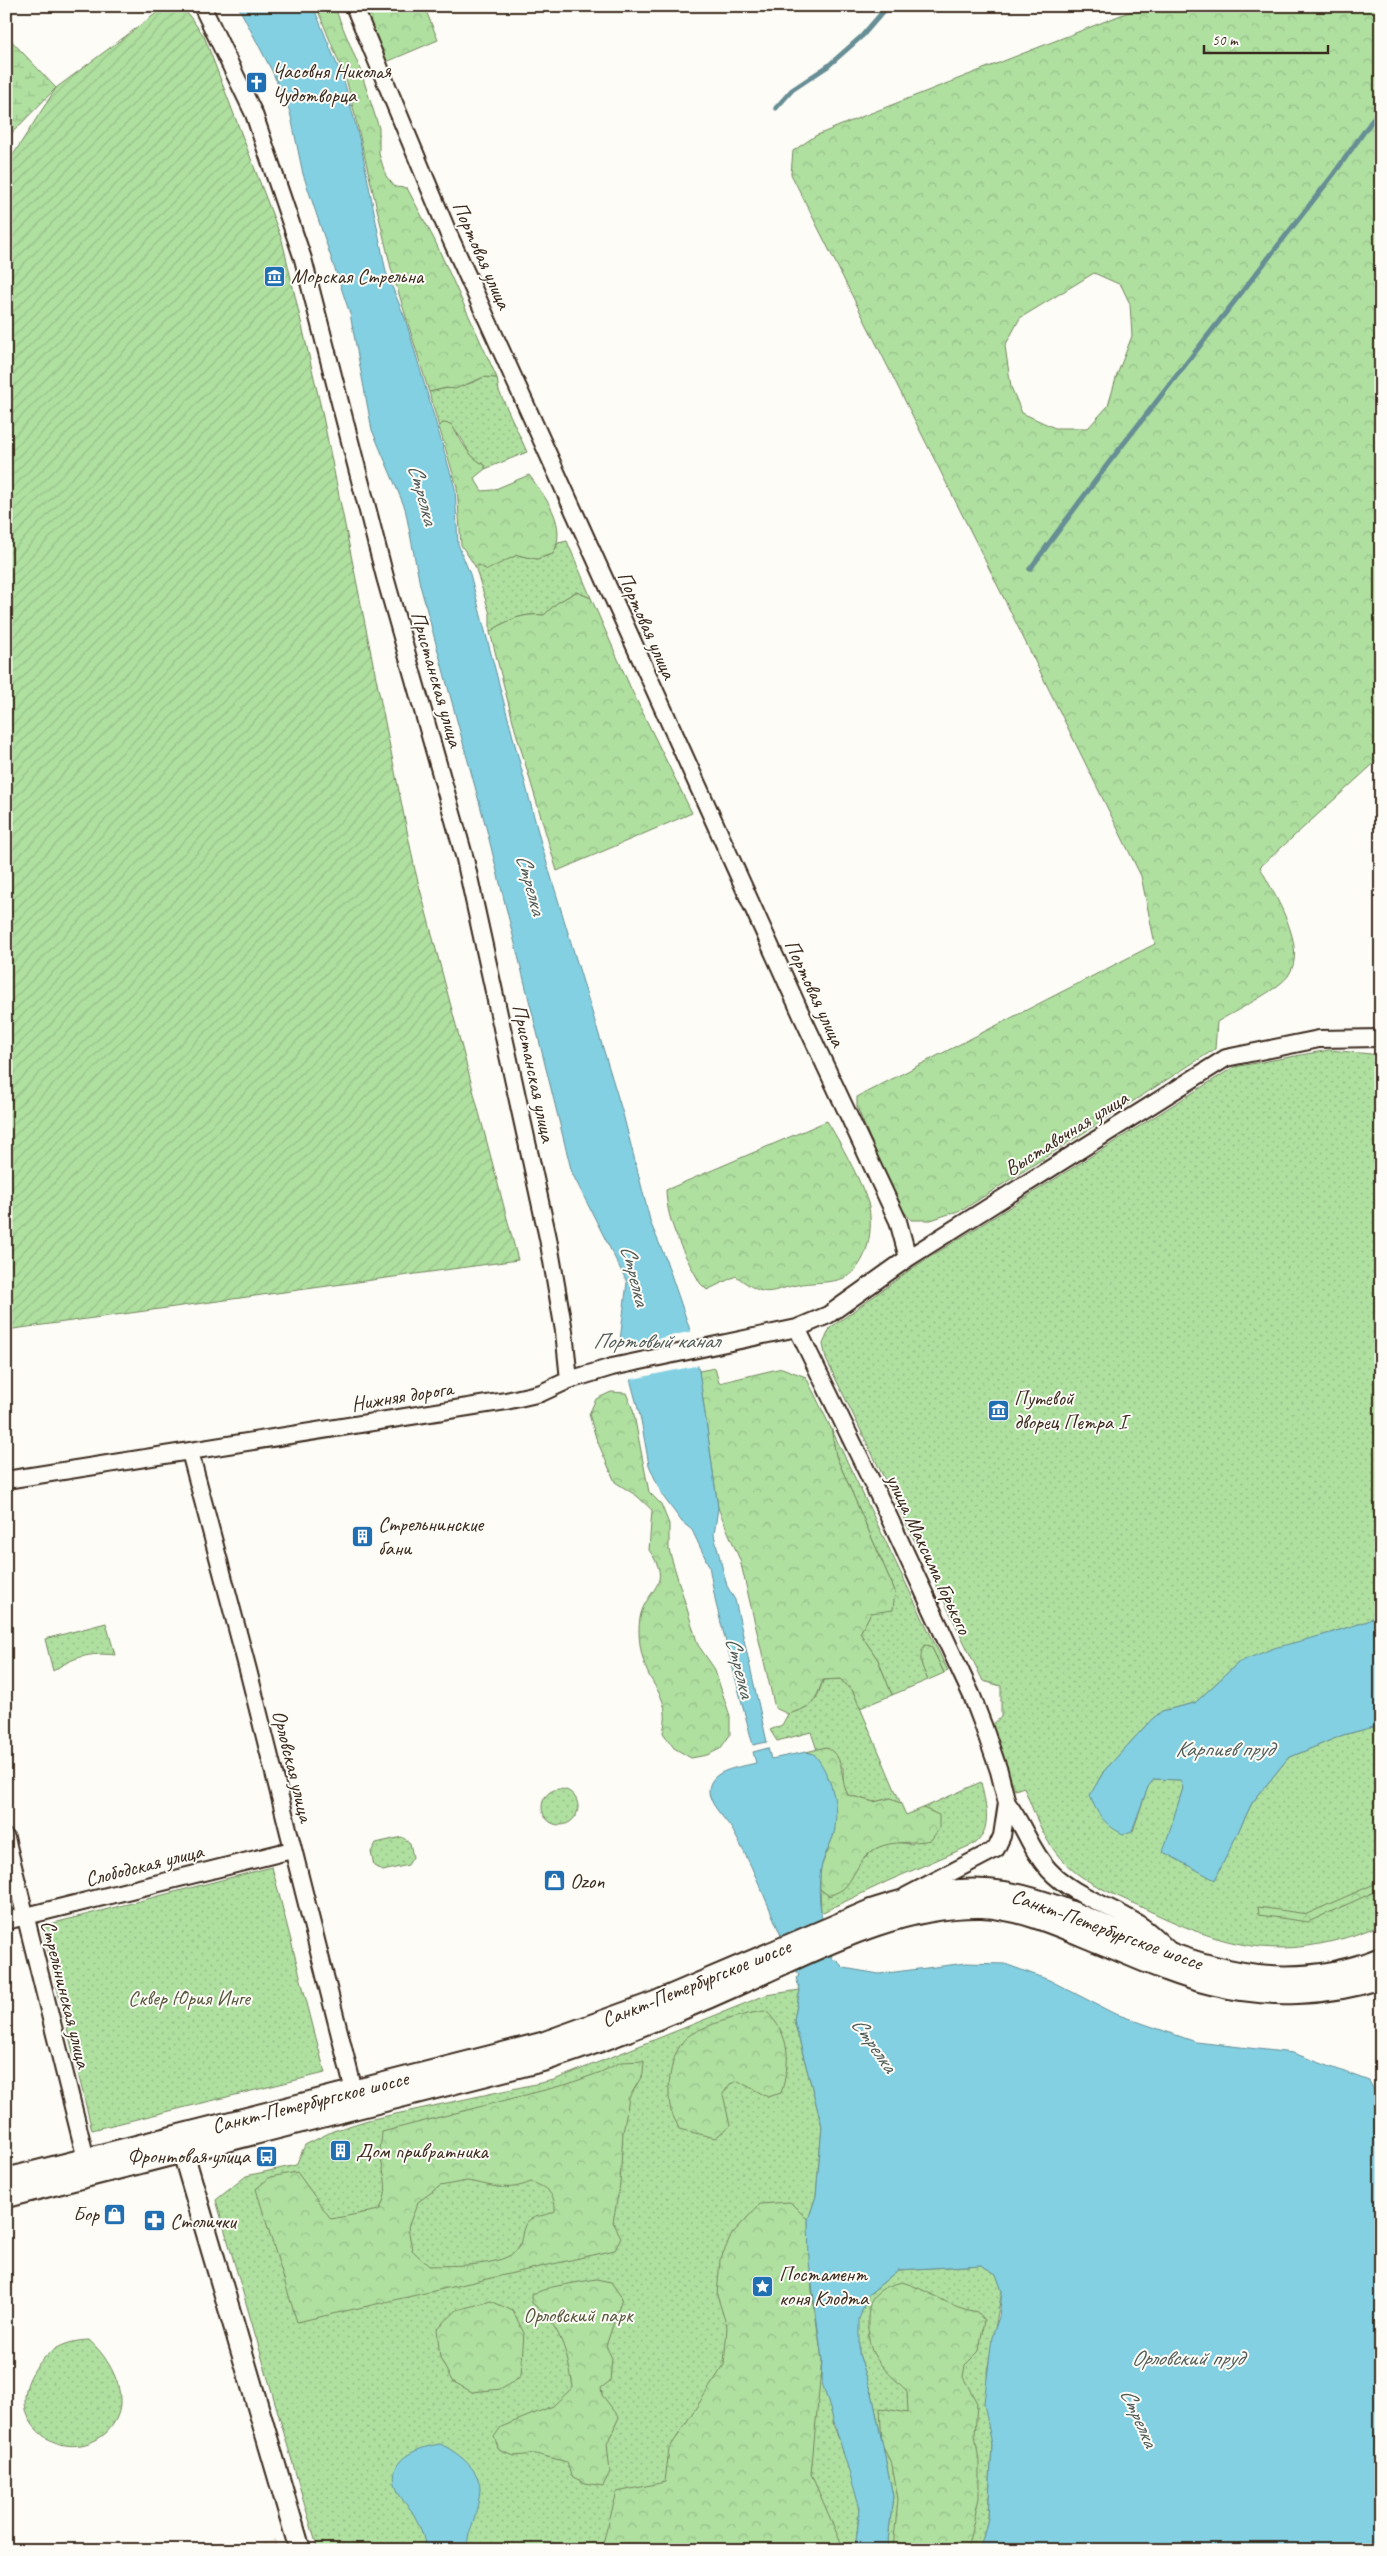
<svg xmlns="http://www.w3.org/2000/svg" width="1387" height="2556" font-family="Caveat,sans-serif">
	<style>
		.industrial { fill: url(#industrial-grid) }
		.grass { fill: url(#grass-dots); stroke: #75855f }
		.forest { fill: url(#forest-crowns); stroke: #75855f; fill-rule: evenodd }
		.wetland { fill: url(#wetland-marsh); stroke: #75855f }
		.garden { fill: url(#garden-furrows); stroke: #75855f }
		.water { fill: #83d0e2; stroke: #668e94 }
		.pier { fill: #fdfcf7 }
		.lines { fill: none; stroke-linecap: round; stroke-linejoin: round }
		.stream { stroke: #668e94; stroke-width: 5 }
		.minor-casing { stroke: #3b2a1e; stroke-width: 20 }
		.major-casing { stroke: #3b2a1e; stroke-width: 24 }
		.minor { stroke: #fdfcf7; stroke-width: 16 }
		.major { stroke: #fdfcf7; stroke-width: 20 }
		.labels { text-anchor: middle; stroke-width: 4; stroke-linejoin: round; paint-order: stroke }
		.poi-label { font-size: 21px; fill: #3b2a1e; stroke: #fdfcf7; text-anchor: start }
		.street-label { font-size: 21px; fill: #3b2a1e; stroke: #fdfcf7 }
		.park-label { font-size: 21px; fill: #58583e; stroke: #fdfcf7 }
		.water-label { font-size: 22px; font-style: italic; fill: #515c59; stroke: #fdfcf7 }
	</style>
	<defs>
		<pattern id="industrial-grid" width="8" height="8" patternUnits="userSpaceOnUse" patternTransform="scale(1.25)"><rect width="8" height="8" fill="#f8ebdb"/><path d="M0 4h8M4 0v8" fill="none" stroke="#d6cabc"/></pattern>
		<pattern id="grass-dots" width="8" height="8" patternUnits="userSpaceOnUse" patternTransform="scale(1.25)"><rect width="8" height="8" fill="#afe0a0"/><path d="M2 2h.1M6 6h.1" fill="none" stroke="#97c089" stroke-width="1.8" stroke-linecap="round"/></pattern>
		<pattern id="forest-crowns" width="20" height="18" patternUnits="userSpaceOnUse" patternTransform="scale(1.25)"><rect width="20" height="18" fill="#afe0a0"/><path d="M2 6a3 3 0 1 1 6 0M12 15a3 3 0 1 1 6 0" fill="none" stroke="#97c089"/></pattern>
		<pattern id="wetland-marsh" width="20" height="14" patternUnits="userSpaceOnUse" patternTransform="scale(1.25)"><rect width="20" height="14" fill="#afe0a0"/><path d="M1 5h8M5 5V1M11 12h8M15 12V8" fill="none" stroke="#97c089"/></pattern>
		<pattern id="garden-furrows" width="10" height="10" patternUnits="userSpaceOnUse" patternTransform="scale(1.25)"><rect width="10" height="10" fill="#afe0a0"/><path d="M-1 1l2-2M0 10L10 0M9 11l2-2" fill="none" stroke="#97c089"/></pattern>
	</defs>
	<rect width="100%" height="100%" fill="#fdfcf7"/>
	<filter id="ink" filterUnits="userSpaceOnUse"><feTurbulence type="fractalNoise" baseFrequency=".02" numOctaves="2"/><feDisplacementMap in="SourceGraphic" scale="10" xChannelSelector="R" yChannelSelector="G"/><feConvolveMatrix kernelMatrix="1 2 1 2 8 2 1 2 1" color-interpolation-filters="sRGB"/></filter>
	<g filter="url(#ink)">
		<path class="industrial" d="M 276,2539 L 279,2550 L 237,2550 L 274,2540 Z"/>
		<path class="grass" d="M 484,377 L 497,378 L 499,391 L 527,452 L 485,469 L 485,465 C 463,454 469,445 457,433 C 453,429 447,426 443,423 L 439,427 L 429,392 C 452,386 462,389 484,377 Z
			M 567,541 L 591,598 L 576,592 L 557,603 L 544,615 C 522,613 507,620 490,632 L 490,614 L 475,566 L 508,559 L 517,555 L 537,559 L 553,554 L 558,543 Z
			M 1329,1050 L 1381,1055 L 1381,1612 L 1368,1621 L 1239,1662 L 1195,1703 L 1162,1711 L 1151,1720 L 1104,1771 L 1091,1795 L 1133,1831 L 1148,1786 L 1154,1779 L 1181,1780 L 1183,1788 L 1164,1852 L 1215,1879 L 1252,1803 L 1288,1758 L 1343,1735 L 1381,1725 L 1381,1925 C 1284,1965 1227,1949 1137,1905 C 1114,1894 1087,1884 1068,1866 C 1045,1845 1035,1815 1024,1787 L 1015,1790 L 991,1726 L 1001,1717 L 1001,1686 L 983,1681 L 826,1359 L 823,1344 L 830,1328 L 914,1267 L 1234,1067 Z
			M 831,1428 L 948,1671 L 944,1673 L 931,1646 L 921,1663 L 928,1680 L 892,1695 L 878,1660 L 860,1633 L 871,1613 L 895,1591 L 836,1456 Z
			M 106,1623 L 115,1655 C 90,1652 73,1657 53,1671 L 45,1639 Z
			M 840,1679 L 853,1691 L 901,1804 L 891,1798 L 874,1802 L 848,1795 L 843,1785 L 843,1768 L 826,1747 L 817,1750 L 811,1732 L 777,1741 L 770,1730 L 782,1725 L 788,1714 C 811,1707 816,1704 823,1680 Z
			M 981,1782 C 985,1803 993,1827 976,1843 L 888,1881 L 821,1913 L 820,1889 L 829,1896 L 844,1888 L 857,1866 L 875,1848 L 893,1842 L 912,1844 L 939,1816 L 923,1808 Z
			M542 1807a18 18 0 1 1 36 0a18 18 0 1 1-36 0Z
			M 402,1837 L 410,1843 L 413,1857 L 408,1865 L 383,1871 L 374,1866 L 371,1852 L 376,1843 Z
			M 272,1867 L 325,2073 L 92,2130 L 42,1926 Z
			M 800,1990 L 794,2020 L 822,2126 L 816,2196 L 808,2220 L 817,2312 L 834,2426 L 853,2479 L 860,2508 L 855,2550 L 318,2550 L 216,2200 L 246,2176 L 296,2165 L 305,2145 L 333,2131 L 368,2120 L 554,2080 L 766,1995 Z
			M 981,2265 L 997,2274 L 1002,2291 L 987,2372 L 992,2446 L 988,2518 L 980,2550 L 887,2550 L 893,2496 L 872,2393 L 859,2354 L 858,2319 L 868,2295 L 898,2270 Z
			M 89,2340 C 106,2355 121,2380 120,2403 C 120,2414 114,2425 106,2433 C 64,2469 0,2422 35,2369 C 49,2349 65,2341 89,2340 Z"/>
		<path class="forest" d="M 316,6 L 334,6 L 360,69 L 379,128 L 379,154 L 386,176 L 395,187 L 407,188 L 434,239 L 497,378 L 484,377 L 455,389 L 446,388 L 429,392 L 391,268 L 347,82 Z
			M 362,6 L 424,6 L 438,40 L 384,63 Z
			M 1144,6 L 1381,6 L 1381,757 L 1260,867 C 1274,895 1309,947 1288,976 C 1278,990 1233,1012 1217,1022 L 1215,1049 L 964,1209 L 931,1220 L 911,1220 L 896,1202 L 857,1107 L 857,1097 L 1155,944 L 1141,876 L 980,550 L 791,174 L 793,151 L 815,136 L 861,117 ZM 1094,273 L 1121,285 L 1130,304 L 1132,336 L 1117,375 L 1108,406 L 1088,428 L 1055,428 L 1022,413 L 1011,387 L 1005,346 L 1020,318 Z
			M 443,423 L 451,424 C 462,440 466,456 485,465 L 485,469 L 474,478 L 482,491 L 493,490 L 529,475 C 546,498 568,525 553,554 L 537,559 L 517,555 L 487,570 L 479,565 L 475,566 L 461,545 L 457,487 L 439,427 Z
			M 576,592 L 591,598 L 632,691 L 692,813 L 557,871 L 515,729 L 490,632 C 507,620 522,613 544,615 L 557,603 Z
			M 827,1121 C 839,1140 861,1181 868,1203 C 874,1227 869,1266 844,1278 C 832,1283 816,1282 802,1284 C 767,1290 769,1301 736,1276 L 707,1290 L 700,1283 C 684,1254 667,1224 666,1190 Z
			M 715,1368 L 719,1383 L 782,1368 L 806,1377 L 831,1428 L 836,1456 L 895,1591 L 893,1610 L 871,1613 L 860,1633 L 878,1660 L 892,1695 L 860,1708 L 853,1691 L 840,1679 L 823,1680 C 814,1704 813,1706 788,1714 L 775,1708 L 740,1560 L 718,1508 L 699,1371 Z
			M 611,1392 L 626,1393 L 633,1410 L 649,1492 L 661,1504 L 669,1524 L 669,1550 L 698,1645 L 714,1668 L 730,1716 L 730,1735 L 720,1749 L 707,1755 L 691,1758 L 674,1748 L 663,1733 C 664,1726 666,1720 665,1713 C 665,1698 653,1685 647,1671 C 641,1656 637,1635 640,1618 C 645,1589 675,1586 649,1550 L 652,1510 L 637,1496 L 615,1482 L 596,1438 L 589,1414 L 596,1399 Z
			M 925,1645 L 931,1646 L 944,1673 L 928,1680 C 922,1667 917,1657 925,1645 Z
			M 826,1747 C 848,1760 838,1776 848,1795 L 874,1802 L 891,1798 L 901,1804 L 906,1815 L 923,1808 L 939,1815 L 939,1829 L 931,1840 C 912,1844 894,1840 877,1848 C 858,1857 854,1880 843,1889 C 839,1892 833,1894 829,1896 L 820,1889 L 820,1870 L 834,1834 L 814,1754 L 806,1752 Z
			M 1381,1881 L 1381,1889 L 1308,1922 L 1259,1915 L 1258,1907 L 1307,1914 Z
			M 766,2011 C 791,2035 791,2062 781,2093 L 768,2097 L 738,2081 L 730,2084 L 723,2094 L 730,2126 L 715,2138 L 679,2129 C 677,2123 673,2117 671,2111 C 666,2089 670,2054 686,2038 C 699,2026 749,2012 766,2011 Z
			M 644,2061 L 643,2074 L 629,2098 L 623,2132 L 620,2184 L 613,2222 L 621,2237 L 615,2250 L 297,2322 L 256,2189 L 270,2177 L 297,2172 L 331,2219 L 379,2210 C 392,2189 382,2173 380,2152 C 380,2145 382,2138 382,2132 L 568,2084 L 601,2072 L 621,2062 ZM 467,2181 C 493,2185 505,2193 531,2182 C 546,2187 556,2194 555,2211 C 546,2217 535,2214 527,2222 C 521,2229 523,2241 518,2248 C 505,2268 451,2265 429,2266 L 412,2250 L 408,2227 L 418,2202 L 440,2186 Z
			M 790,2202 L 808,2220 L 812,2292 L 822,2359 L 811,2474 L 844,2550 L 601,2550 L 617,2492 L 665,2482 L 669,2449 L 724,2365 L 727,2327 L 717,2295 L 720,2260 L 732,2234 L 760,2204 Z
			M 596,2279 L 611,2282 L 622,2298 L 606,2346 L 612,2358 L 610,2381 L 601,2388 L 602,2395 L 619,2417 L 607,2444 L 610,2472 L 603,2486 L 585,2483 L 571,2476 L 567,2462 L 536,2454 L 513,2456 L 499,2450 L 494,2437 L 501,2427 L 553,2406 L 573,2387 C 567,2352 561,2325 532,2303 L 532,2294 L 552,2287 Z
			M 902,2282 C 930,2290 947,2307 977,2312 L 984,2320 L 979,2351 L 965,2365 L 963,2377 L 977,2403 L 975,2435 L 979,2461 L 979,2498 L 967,2550 L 893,2550 L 898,2499 L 892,2465 L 882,2445 L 880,2408 L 908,2413 L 907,2391 C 895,2379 881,2368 873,2353 C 867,2342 866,2309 872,2299 C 879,2288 891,2285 902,2282 Z
			M 491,2301 L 513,2311 L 524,2333 L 521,2376 L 502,2389 L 472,2392 L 452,2381 L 440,2358 L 437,2329 L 457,2310 Z"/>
		<path class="wetland" d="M 6,35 L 56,88 L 6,139 Z"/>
		<path class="garden" d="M 166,6 L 182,6 L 204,36 L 282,240 L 322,412 L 415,870 L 518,1260 L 6,1330 L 6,166 L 56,88 Z"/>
		<path class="water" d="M 238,6 L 313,6 L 345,84 L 361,146 L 386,272 L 405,318 L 455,488 L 458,544 L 470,574 L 542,847 L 623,1114 L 651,1224 L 665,1257 L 689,1327 L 699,1371 L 718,1508 L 714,1535 L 727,1586 L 735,1600 L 767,1742 L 753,1745 L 716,1604 L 709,1566 L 692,1530 L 682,1522 L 662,1495 L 649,1465 L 641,1420 L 620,1341 L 627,1282 L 572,1173 L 486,827 L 420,585 L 405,508 L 372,430 L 350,314 L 303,174 L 290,112 L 272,71 Z
			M 1381,1612 L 1381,1725 L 1343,1735 L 1288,1758 L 1252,1803 L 1215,1880 L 1163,1852 L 1183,1788 L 1180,1780 L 1154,1779 L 1148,1787 L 1132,1831 L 1123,1834 C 1106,1826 1096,1814 1090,1795 L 1104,1771 L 1151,1720 L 1162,1711 L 1195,1703 L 1239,1662 L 1274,1648 L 1327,1634 L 1368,1621 Z
			M 768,1748 L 771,1759 L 806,1752 L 814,1754 C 831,1775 840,1805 834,1833 C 831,1845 823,1856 821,1869 C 816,1897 823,1934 833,1960 L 836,1960 L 844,1968 L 879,1974 L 966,1963 L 1005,1964 L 1049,1980 L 1113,2013 L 1196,2042 L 1293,2053 L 1369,2081 L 1381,2102 L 1381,2550 L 980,2550 L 988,2518 L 992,2446 L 984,2403 L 992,2337 L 999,2317 L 1002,2291 L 996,2274 L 981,2265 L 898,2270 L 868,2295 L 859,2319 L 859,2354 L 872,2393 L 893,2496 L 887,2550 L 855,2550 L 860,2508 L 821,2379 L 822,2359 L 809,2262 L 808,2220 L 816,2196 L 822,2126 L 794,2020 L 800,1990 L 796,1978 L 799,1976 C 776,1928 759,1877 733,1831 C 726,1818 704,1801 710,1785 C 715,1769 741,1767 756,1763 L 753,1752 Z
			M 440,2444 C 456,2451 480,2469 480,2489 C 480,2499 476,2510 474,2520 C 471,2531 466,2537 468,2550 L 426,2550 C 424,2535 419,2523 411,2510 C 407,2505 402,2500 399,2494 C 382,2461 414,2448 440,2444 Z"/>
		<path class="pier" d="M 693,1331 L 700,1365 L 628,1380 L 619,1347 Z"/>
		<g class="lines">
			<path class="stream" d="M 776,108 L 792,90 L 828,66 L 862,36 L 888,6
				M 1030,569 L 1107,465 L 1333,175 L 1381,108"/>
			<defs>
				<path id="minor" d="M 202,6 L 254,114 L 303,259 L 385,577 L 465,859 L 548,1238 L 564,1331 L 569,1380
					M 354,6 L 449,235 L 802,1016 L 898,1221 L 908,1258
					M 797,1328 L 887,1513 L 972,1696 L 983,1725 L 999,1771 L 1007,1803 L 1002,1836 L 996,1849 L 906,1896
					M 190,1452 L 248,1670 L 354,2091
					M 6,1480 L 506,1401 L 541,1393 L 569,1380 L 612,1367 L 797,1328 L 828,1315 L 908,1258 L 1226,1058 L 1319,1039 L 1381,1038
					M 1007,1803 C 1024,1824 1030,1850 1049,1870 C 1075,1898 1114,1906 1143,1927 C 1153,1934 1161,1943 1169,1950
					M 6,1838 L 86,2159
					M 6,1921 L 292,1850"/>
				<path id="major" d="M 180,2142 L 300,2550
					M 6,2179 L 542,2043 L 655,2002 L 871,1910 C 913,1896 960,1884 1005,1892 C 1050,1900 1091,1920 1132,1938 C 1215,1974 1294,1993 1381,1958
					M 6,2197 L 546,2060 C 611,2039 673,2014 735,1986 C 812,1952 895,1905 982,1907 C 1022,1909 1059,1926 1095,1941 C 1133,1956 1172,1975 1211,1984 C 1267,1998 1327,1996 1381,1978"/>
			</defs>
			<use href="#minor" class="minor-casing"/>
			<use href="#major" class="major-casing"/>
			<use href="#minor" class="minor"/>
			<use href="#major" class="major"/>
		</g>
	</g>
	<defs>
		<symbol id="church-square" viewBox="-11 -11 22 22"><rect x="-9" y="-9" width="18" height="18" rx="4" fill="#1f6fb2" stroke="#fdfcf7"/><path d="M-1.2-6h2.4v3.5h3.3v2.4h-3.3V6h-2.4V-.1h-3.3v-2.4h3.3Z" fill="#fff"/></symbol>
		<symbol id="museum-square" viewBox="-11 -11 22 22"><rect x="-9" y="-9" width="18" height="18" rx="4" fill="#1f6fb2" stroke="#fdfcf7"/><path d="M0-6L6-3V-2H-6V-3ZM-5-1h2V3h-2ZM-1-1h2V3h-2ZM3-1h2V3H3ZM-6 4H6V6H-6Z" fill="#fff"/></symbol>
		<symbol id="building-square" viewBox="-11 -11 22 22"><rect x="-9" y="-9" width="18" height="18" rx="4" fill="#1f6fb2" stroke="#fdfcf7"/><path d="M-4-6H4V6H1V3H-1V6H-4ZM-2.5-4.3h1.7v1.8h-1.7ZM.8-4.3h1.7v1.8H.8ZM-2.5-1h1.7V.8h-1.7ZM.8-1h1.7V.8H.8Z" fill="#fff"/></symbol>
		<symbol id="shop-square" viewBox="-11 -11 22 22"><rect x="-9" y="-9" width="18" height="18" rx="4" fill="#1f6fb2" stroke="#fdfcf7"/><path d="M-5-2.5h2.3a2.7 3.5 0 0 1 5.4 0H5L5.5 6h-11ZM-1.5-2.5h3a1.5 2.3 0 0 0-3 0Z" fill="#fff"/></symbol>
		<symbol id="bus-square" viewBox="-11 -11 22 22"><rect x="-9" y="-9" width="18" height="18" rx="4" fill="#1f6fb2" stroke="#fdfcf7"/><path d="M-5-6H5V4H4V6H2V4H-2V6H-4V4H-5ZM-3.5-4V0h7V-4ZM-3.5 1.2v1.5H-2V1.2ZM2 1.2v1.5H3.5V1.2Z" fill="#fff"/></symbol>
		<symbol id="pharmacy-square" viewBox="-11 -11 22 22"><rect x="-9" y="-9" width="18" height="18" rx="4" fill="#1f6fb2" stroke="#fdfcf7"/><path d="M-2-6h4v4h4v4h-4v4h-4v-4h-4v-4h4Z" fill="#fff"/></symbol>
		<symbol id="sight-square" viewBox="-11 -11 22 22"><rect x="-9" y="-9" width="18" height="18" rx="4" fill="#1f6fb2" stroke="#fdfcf7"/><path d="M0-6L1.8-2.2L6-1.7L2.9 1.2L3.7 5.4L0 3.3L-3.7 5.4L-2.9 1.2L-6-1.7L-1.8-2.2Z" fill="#fff"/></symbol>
	</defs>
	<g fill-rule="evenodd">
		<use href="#church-square" x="244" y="70" width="25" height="25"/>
		<use href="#museum-square" x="262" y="264" width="25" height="25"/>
		<use href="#museum-square" x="986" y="1398" width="25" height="25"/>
		<use href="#building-square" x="350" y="1524" width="25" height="25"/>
		<use href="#shop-square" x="542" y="1868" width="25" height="25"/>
		<use href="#building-square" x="328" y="2138" width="25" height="25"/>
		<use href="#bus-square" x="254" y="2144" width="25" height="25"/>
		<use href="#shop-square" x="102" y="2202" width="25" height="25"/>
		<use href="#pharmacy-square" x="142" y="2208" width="25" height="25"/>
		<use href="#sight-square" x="750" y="2274" width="25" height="25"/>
	</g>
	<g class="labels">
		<g class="poi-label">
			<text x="272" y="78">Часовня Николая<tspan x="272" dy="24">Чудотворца</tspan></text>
			<text x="291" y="283">Морская Стрельна</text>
			<text x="1014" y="1405">Путевой<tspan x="1014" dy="24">дворец Петра I</tspan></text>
			<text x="378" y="1531">Стрельнинские<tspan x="378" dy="24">бани</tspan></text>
			<text x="570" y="1888">Ozon</text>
			<text x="356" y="2158">Дом привратника</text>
			<text x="250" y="2163" text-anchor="end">Фронтовая улица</text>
			<text x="99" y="2221" text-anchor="end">Бор</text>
			<text x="170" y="2228">Столички</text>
			<text x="779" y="2281">Постамент<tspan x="779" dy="24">коня Клодта</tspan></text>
		</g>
		<g class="street-label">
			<text transform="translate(482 255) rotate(66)" y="7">Портовая улица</text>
			<text transform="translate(647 625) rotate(66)" y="7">Портовая улица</text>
			<text transform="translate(437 679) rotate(74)" y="7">Пристанская улица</text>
			<text transform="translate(815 993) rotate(65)" y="7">Портовая улица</text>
			<text transform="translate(534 1073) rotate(78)" y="7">Пристанская улица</text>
			<text transform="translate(1066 1133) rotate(-32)" y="7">Выставочная улица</text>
			<text transform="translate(402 1396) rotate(-9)" y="7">Нижняя дорога</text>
			<text transform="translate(929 1554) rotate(65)" y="7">улица Максима Горького</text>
			<text transform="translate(293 1766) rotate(76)" y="7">Орловская улица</text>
			<text transform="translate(144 1865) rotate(-14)" y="7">Слободская улица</text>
			<text transform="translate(1107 1929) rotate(20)" y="7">Санкт-Петербургское шоссе</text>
			<text transform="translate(696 1983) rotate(-22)" y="7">Санкт-Петербургское шоссе</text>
			<text transform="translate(66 1994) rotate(76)" y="7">Стрельнинская улица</text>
			<text transform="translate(310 2102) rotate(-14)" y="7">Санкт-Петербургское шоссе</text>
		</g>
		<g class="park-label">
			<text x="189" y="2005">Сквер Юрия Инге</text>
			<text x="578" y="2322">Орловский парк</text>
		</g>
		<g class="water-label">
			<text transform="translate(424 494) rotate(75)" y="8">Стрелка</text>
			<text transform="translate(532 884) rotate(75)" y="8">Стрелка</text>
			<text transform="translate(636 1275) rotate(76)" y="8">Стрелка</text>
			<text x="656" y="1348">Портовый канал</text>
			<text transform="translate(741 1667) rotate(76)" y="8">Стрелка</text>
			<text x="1224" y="1756">Карпиев пруд</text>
			<text transform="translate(875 2044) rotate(55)" y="8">Стрелка</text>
			<text x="1187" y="2365">Орловский пруд</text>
			<text transform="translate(1140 2417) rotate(66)" y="8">Стрелка</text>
		</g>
	</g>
	<rect width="1387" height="2556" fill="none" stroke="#fdfcf7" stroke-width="25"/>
	<rect x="12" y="12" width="1362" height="2531" fill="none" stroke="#3b2a1e" stroke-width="2" filter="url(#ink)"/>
	<path d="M1204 45v8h124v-8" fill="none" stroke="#3b2a1e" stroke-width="2.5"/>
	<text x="1212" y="45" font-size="15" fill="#3b2a1e" stroke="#fdfcf7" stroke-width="4" paint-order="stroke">50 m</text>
</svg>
